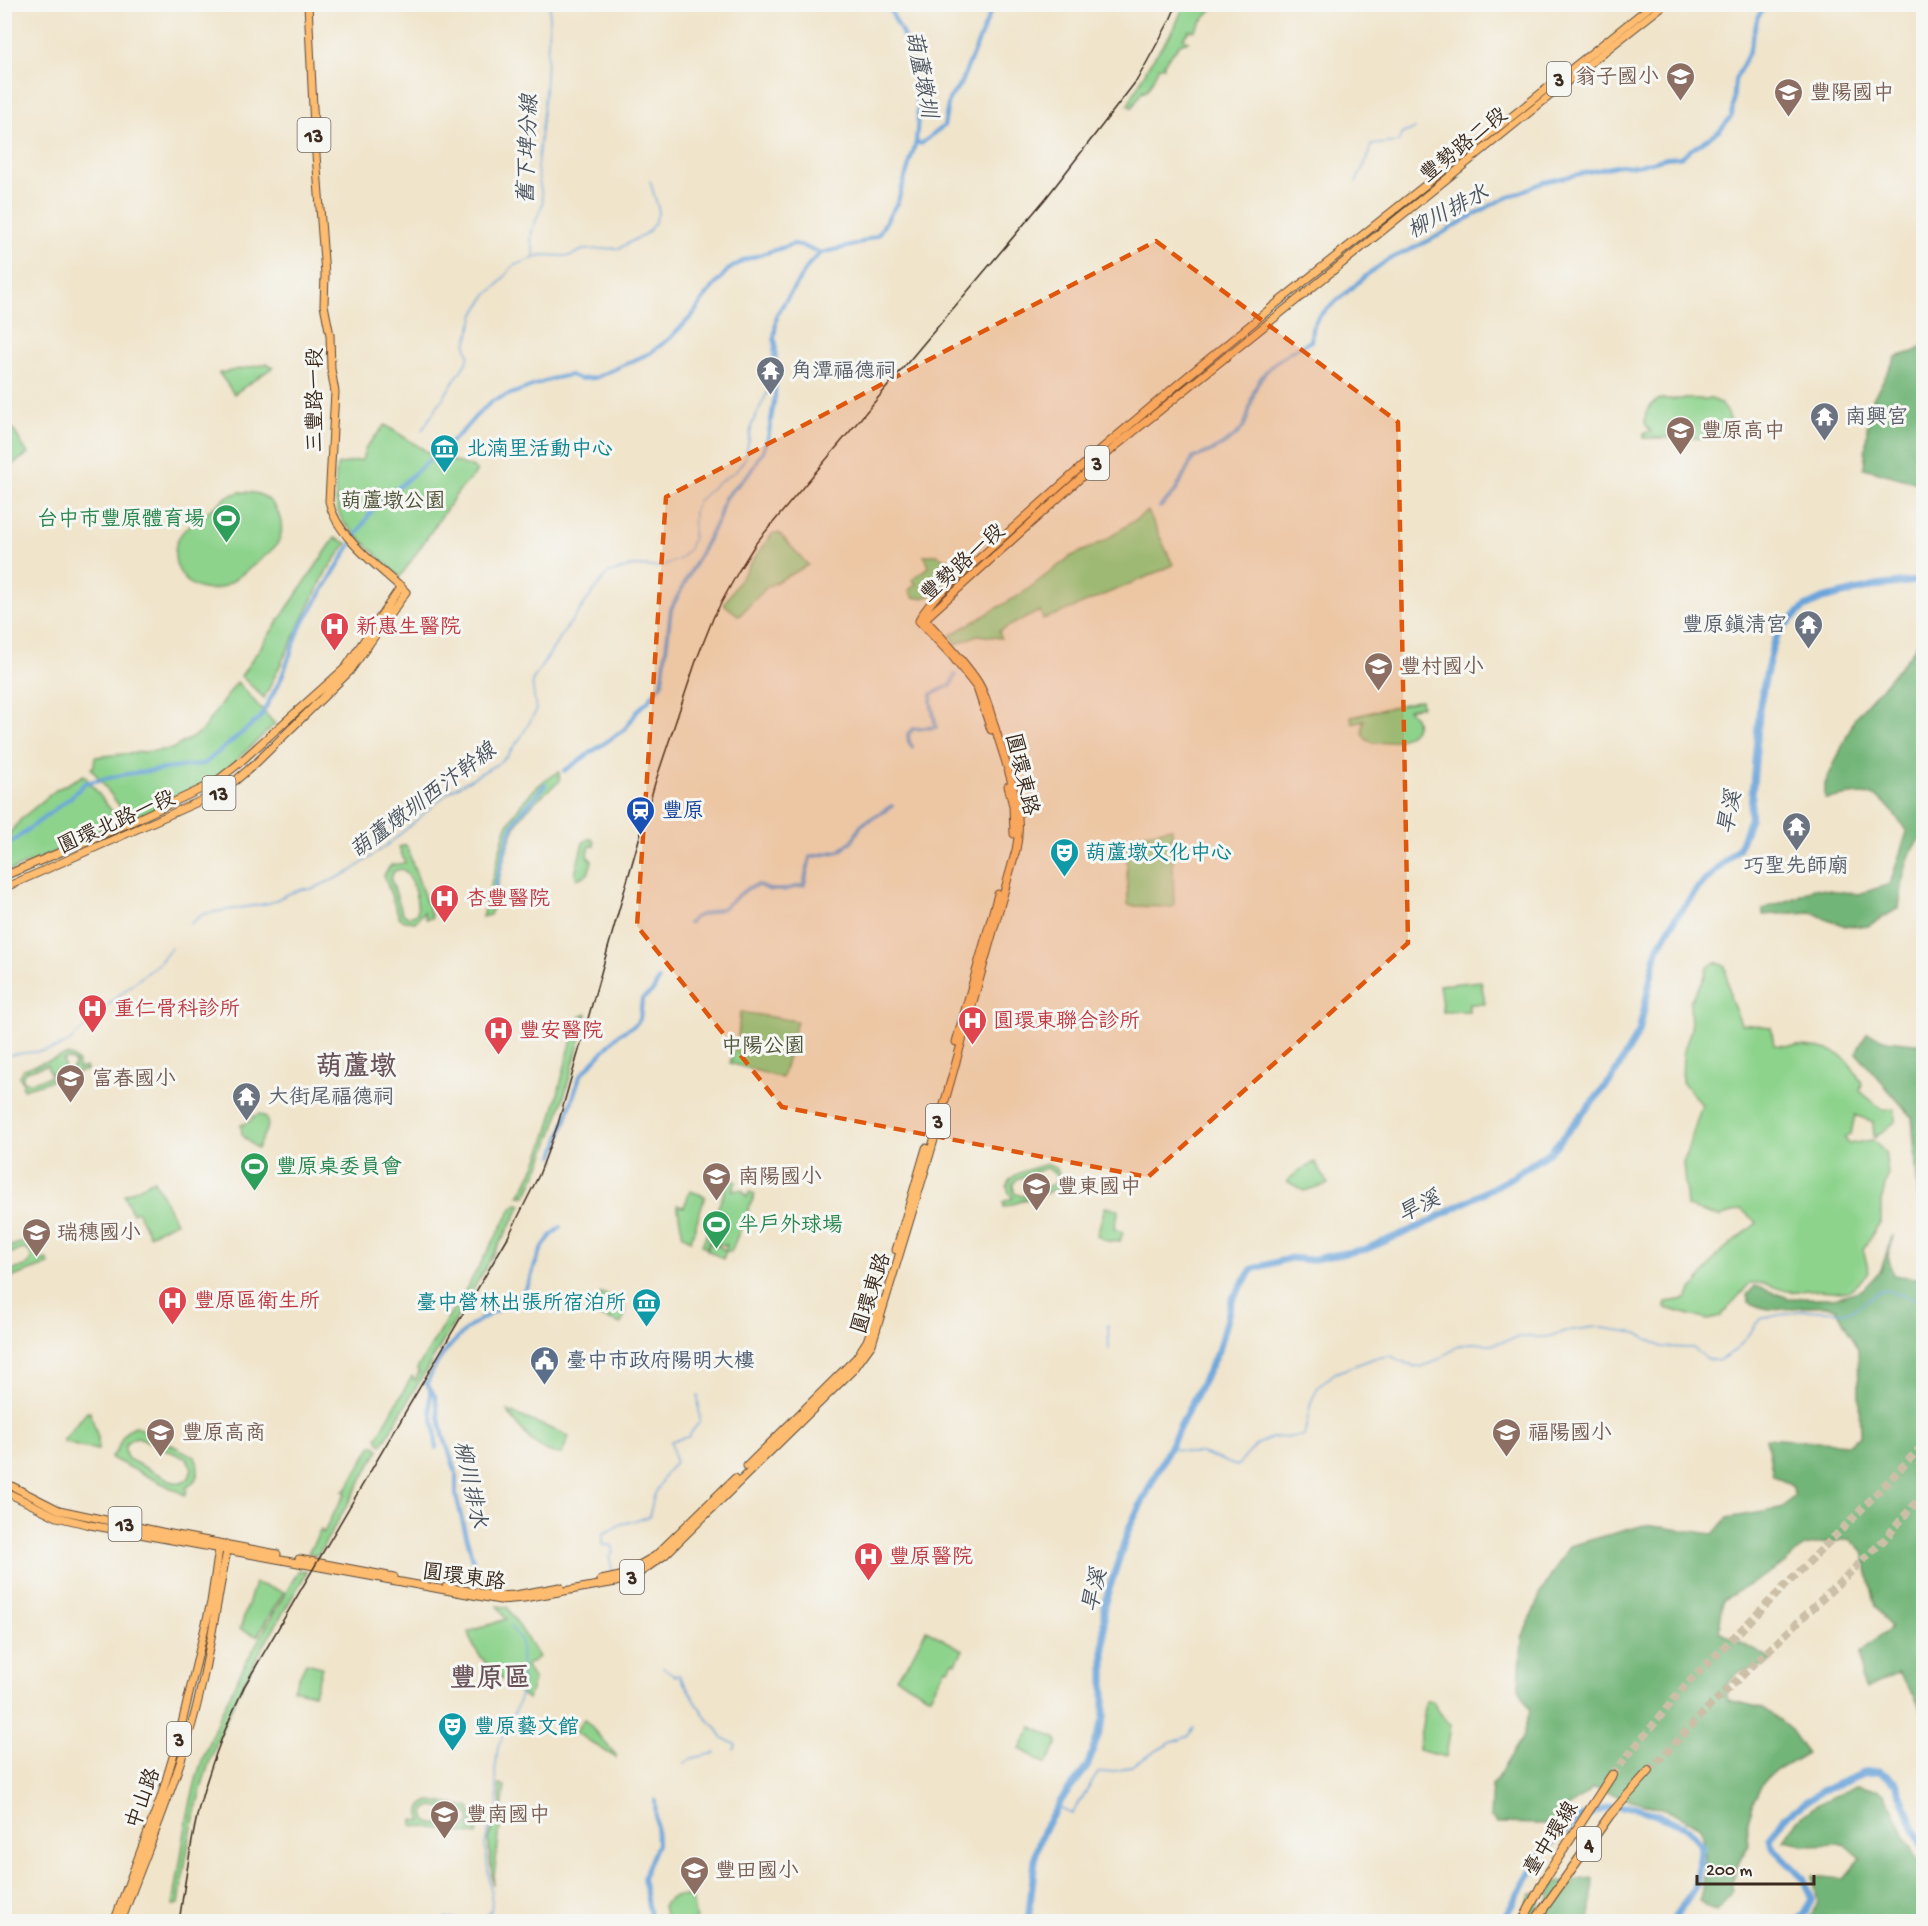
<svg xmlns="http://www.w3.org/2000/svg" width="1928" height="1926" font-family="'Gochi Hand','LXGW WenKai TC',sans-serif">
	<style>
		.green { fill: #8dd38c; stroke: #647e55; stroke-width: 1.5; fill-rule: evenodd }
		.forest { fill: #72b578; stroke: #56704b; stroke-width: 1.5 }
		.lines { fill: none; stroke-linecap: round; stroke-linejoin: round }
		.stream { stroke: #6ba4da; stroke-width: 1.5 }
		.canal { stroke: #6ba4da; stroke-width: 4 }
		.river { stroke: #6ba4da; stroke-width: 7 }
		.highway-tunnel { stroke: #ccbfa8; stroke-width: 8; stroke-dasharray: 8 4; stroke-linecap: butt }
		.major-casing { stroke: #564638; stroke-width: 9 }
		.highway-casing { stroke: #564638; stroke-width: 10 }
		.major { stroke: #febc70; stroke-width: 7 }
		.highway { stroke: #febc70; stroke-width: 8 }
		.rail { stroke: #3b2a1e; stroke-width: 1.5 }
		.marked { fill: #df570d; fill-opacity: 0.2; stroke: #df570d; stroke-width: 4.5; stroke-dasharray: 12 8; stroke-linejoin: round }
		.labels { text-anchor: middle; stroke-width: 6; stroke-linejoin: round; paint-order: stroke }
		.shield { fill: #f6f6f2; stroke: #73675e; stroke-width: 1.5 }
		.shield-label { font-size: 20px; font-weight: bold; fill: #3b2a1e }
		.education-label { font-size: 21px; fill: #785e54; stroke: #f6f6f2; text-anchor: start }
		.street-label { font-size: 21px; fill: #3b2a1e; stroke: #f6f6f2 }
		.worship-label { font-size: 21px; fill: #5b616d; stroke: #f6f6f2; text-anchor: start }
		.culture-label { font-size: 21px; fill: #0d838f; stroke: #f6f6f2; text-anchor: start }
		.park-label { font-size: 21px; fill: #50543a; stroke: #f6f6f2 }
		.leisure-label { font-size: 21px; fill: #27864d; stroke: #f6f6f2; text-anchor: start }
		.health-label { font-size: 21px; fill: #be3a42; stroke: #f6f6f2; text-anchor: start }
		.transit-label { font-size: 21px; fill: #164399; stroke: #f6f6f2; text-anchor: start }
		.service-label { font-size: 21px; fill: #4e5e75; stroke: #f6f6f2; text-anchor: start }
		.water-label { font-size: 22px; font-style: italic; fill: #4c5560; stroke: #f6f6f2 }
		.district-label { font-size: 27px; font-weight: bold; fill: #695259; stroke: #f6f6f2 }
	</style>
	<rect width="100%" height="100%" fill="#f6f6f2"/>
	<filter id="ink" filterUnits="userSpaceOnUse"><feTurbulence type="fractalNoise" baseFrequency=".0167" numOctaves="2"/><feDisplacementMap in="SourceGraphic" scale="12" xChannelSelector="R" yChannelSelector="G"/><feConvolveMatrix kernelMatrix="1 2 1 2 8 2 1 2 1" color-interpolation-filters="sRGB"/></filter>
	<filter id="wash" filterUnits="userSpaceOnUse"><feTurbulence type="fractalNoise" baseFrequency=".008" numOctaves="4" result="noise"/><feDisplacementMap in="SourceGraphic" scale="24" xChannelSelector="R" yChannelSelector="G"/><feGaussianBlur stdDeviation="1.35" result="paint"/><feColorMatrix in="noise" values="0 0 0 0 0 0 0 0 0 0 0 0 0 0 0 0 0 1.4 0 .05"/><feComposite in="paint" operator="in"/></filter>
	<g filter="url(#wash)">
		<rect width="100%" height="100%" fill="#f0e4ca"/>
		<path class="green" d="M 1184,5 L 1204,5 L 1211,10 L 1194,31 L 1190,30 L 1183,38 L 1188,41 L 1180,44 L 1164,63 L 1164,67 L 1159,67 L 1149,87 L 1145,91 L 1143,90 L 1132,108 L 1128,105 L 1149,65 L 1174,29 Z
			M 267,364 L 273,367 L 234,394 L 219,373 Z
			M 1660,399 L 1711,399 C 1733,407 1738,432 1713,438 L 1644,438 L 1644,433 L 1651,432 L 1645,423 C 1644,411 1650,405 1660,399 Z
			M 8,421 L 28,454 L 5,469 L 5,423 Z
			M 385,425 L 429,453 L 474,468 L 477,472 L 458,492 L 400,577 L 343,522 C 333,503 335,486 337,465 L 362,460 L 366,447 Z
			M 240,492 C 248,492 255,492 263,496 C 279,505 287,528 277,544 C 273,551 231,584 222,587 C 184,602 157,550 189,526 L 228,496 Z
			M 1148,511 L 1173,565 C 1152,575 1130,584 1108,593 C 1087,602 1066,612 1043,619 L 1040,611 L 999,631 L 1001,638 L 977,635 L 957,644 L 951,635 L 1023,593 L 1070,557 L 1104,541 Z
			M 773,533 L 779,533 L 808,565 L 767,587 L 739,616 L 724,604 L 750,564 Z
			M 335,538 L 347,543 L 326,572 L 264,698 L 241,676 Z
			M 924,555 L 938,555 C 949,564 956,559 966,567 C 951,580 934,603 913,597 L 909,590 L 916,584 L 912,580 L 929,566 Z
			M 237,682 L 275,724 L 217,778 L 198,789 L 176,796 L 157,808 L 129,819 L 91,768 L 94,766 L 95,757 L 172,749 L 200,733 Z
			M 1421,700 L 1422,706 L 1408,709 C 1427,726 1410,737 1393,741 C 1375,745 1357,745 1364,720 L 1352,723 L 1351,717 Z
			M 559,772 L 560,781 C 545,792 530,805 519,820 C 505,843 498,888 490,915 L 482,917 L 506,828 C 518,806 536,783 559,772 Z
			M 84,775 L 121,823 L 5,873 L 5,839 L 22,818 L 56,790 Z
			M 1172,828 L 1174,905 L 1172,907 L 1130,906 L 1128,904 L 1126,839 L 1128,837 Z
			M 588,839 L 592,839 L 594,842 L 594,846 L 590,846 L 587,856 L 592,861 L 588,874 L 577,879 L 575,874 L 583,843 Z
			M 406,845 L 432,918 L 426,919 L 424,912 L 415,922 L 405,921 L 399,917 L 384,875 L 391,865 L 405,863 L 399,847 ZM 402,869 C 412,874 419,902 417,913 C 412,918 406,918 402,912 L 391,879 L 394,871 Z
			M 1715,962 L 1725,966 L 1731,1000 L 1741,1024 L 1771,1027 L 1774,1045 C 1796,1047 1828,1043 1845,1059 C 1852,1065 1857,1075 1862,1083 L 1860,1091 L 1883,1110 L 1895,1109 L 1895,1122 L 1874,1138 L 1873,1122 L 1855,1115 L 1851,1134 L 1844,1137 L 1849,1144 L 1872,1140 L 1885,1152 L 1888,1173 L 1881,1202 L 1881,1221 L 1863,1249 L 1869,1272 C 1844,1299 1848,1291 1815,1290 C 1805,1289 1797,1293 1787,1291 C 1775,1288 1762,1281 1750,1283 L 1720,1317 L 1708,1320 L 1665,1308 L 1666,1302 L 1686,1299 L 1717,1255 L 1757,1223 L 1741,1209 L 1720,1217 L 1687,1207 L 1683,1163 L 1702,1105 L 1682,1082 L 1683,1054 L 1691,1029 L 1690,1001 L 1704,979 L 1707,968 Z
			M 1481,981 L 1485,1004 L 1469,1004 L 1469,1011 L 1443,1012 L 1439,985 Z
			M 740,1012 L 797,1021 L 782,1078 L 730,1063 L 738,1038 Z
			M 587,1014 C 570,1076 555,1139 526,1196 L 519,1196 C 554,1142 558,1077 579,1017 Z
			M 66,1055 C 72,1056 74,1057 78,1063 L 78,1069 L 86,1067 L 87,1070 L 23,1089 L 22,1086 L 24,1085 L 19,1076 L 23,1069 ZM 67,1059 L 71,1060 L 75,1063 L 72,1070 L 29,1083 L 23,1080 L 23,1075 L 27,1071 L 47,1065 L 50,1074 L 65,1070 L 63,1061 Z
			M 260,1114 L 266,1117 L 268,1126 L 257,1149 L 242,1135 L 241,1125 L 249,1122 L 254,1116 Z
			M 1315,1162 L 1328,1184 L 1304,1191 L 1287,1181 L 1297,1172 Z
			M 1047,1164 L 1057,1169 L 1060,1176 L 1060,1183 L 1064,1181 L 1066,1186 L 1004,1207 L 1003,1202 L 1013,1198 C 993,1176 1031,1169 1047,1164 ZM 1046,1168 L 1055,1173 L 1056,1180 L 1054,1184 L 1022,1196 L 1014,1193 L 1013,1184 L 1017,1179 Z
			M 730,1179 L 736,1182 L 732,1190 L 742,1190 L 747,1197 L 750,1192 L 755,1194 L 731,1252 L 726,1251 L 723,1259 L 707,1250 L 711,1242 L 725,1250 L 727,1245 L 717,1244 L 711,1237 L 706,1248 L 702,1245 Z
			M 154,1180 L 176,1222 L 149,1235 L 137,1211 L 132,1213 L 124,1195 Z
			M 690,1191 L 705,1196 L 691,1240 L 683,1236 L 677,1205 L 684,1207 Z
			M 517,1204 L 522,1205 L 468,1298 L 462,1296 L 513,1207 Z
			M 1105,1207 L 1119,1210 L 1114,1229 L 1123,1232 L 1120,1241 C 1110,1243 1104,1241 1097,1235 Z
			M 38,1237 L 40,1242 L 33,1245 L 38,1252 L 39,1261 L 47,1259 L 49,1264 L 5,1280 L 5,1273 L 28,1265 L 31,1258 L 30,1252 L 24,1249 L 5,1255 L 5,1248 Z
			M 601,1293 L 623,1301 L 625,1315 L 621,1324 L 594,1314 Z
			M 458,1301 L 465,1304 L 382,1445 L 377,1438 L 412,1376 L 415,1380 L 419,1372 L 417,1369 Z
			M 87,1411 L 90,1412 L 98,1437 L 98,1450 L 76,1446 L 63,1441 Z
			M 507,1411 L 569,1436 L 562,1454 C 537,1454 522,1430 507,1411 Z
			M 135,1426 L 195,1457 C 201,1470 198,1481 186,1488 L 187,1491 L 185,1495 L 111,1458 C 113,1455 115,1453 117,1450 C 122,1440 122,1431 135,1426 ZM 138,1437 L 187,1459 L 192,1468 L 189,1478 L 182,1483 L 174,1482 L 128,1459 C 121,1449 126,1439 138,1437 Z
			M 372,1445 L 376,1445 L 379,1450 L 318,1555 L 308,1553 L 321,1530 L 324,1533 L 330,1519 L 346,1493 L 343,1491 L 346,1490 Z
			M 299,1570 L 307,1572 C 271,1633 233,1693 210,1760 C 194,1806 186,1855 179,1904 L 173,1905 C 182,1857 186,1807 202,1761 C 225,1694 263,1632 299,1570 Z
			M 255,1583 L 284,1592 L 257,1636 L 240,1629 Z
			M 497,1606 L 507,1607 L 539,1657 L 526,1666 L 534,1681 L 528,1699 C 506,1683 475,1660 468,1632 L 506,1619 Z
			M 926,1630 L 963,1650 L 956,1663 L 953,1662 L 949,1669 L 946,1668 L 930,1696 L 928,1696 L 896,1677 L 908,1664 Z
			M 306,1663 L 322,1667 L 314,1694 L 293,1689 Z
			M 1426,1701 L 1433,1701 L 1437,1710 L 1451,1725 L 1446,1757 L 1418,1750 Z
			M 584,1719 L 616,1755 L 616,1758 L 575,1732 Z
			M 1032,1727 L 1057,1739 L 1057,1745 L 1046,1764 L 1020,1749 Z
			M 499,1785 L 505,1786 L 493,1885 L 488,1839 L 501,1807 Z
			M 431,1801 L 470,1808 L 475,1818 L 470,1829 L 478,1831 L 477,1835 L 412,1825 L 413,1820 L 422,1821 C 417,1812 420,1803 431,1801 ZM 432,1806 L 465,1811 L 470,1815 L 470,1823 L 464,1828 L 429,1823 L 426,1820 L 424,1813 L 427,1808 Z
			M 691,1891 L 696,1921 L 666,1921 L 663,1906 C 669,1897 676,1895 687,1897 L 686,1892 Z"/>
		<path class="forest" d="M 1923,345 L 1923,481 L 1914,482 L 1864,468 L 1869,406 L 1896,357 L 1916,351 Z
			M 1923,634 L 1923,669 L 1919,677 L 1912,702 L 1923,722 L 1923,837 C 1905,849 1902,888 1899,908 L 1868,926 L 1845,926 L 1810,912 L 1763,915 L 1763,909 L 1797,897 L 1814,888 L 1859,894 L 1890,884 L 1907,832 C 1877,788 1877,791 1825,799 L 1825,784 L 1856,716 L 1911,654 Z
			M 1867,1033 L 1887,1040 L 1923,1044 L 1923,1210 L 1919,1205 L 1912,1117 L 1856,1053 Z
			M 1894,1236 L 1888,1256 L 1893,1275 L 1923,1279 L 1923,1715 L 1914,1695 L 1898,1673 L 1866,1689 L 1861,1678 L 1861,1652 L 1890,1627 L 1876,1607 L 1863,1552 L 1850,1539 L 1804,1546 L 1784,1564 L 1723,1600 L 1719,1631 L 1773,1660 L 1764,1666 L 1739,1672 L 1724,1688 L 1728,1700 L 1763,1708 L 1791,1730 L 1807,1753 L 1766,1777 L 1753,1802 L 1747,1821 L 1749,1845 L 1740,1860 L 1731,1881 L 1733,1891 L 1716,1911 L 1699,1901 C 1707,1873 1707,1856 1700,1827 L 1677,1814 L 1593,1788 L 1547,1824 L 1497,1823 L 1490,1816 L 1492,1786 L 1522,1738 L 1530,1710 L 1519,1688 L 1522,1638 L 1542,1591 L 1569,1546 L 1644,1525 L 1713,1534 L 1727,1518 L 1781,1509 L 1794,1496 L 1793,1487 L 1773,1475 L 1766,1438 L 1848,1444 L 1860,1437 L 1858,1349 L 1836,1308 C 1805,1299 1780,1320 1749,1302 L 1747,1295 L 1755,1286 L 1789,1298 L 1834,1298 L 1862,1290 L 1881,1270 L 1892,1237 Z
			M 1857,1786 L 1878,1788 L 1885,1793 L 1915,1857 L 1923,1866 L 1923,1921 L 1808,1921 L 1818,1902 L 1813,1876 L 1843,1879 L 1861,1858 L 1845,1844 L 1804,1845 L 1784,1841 C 1801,1808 1825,1800 1857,1786 Z
			M 1593,1878 L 1590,1921 L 1518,1922 L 1531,1894 L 1542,1893 L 1535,1921 L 1549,1920 L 1550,1883 Z"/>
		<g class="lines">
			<path class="stream" d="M 289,4 L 295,6
				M 1356,182 L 1370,153 L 1371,145 L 1398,142 L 1403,133 L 1415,129
				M 535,257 L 531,241 L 532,231 L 543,202 L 537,169 L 545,92 L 550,4
				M 422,430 L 466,363 L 469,356 L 466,345 L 475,314 L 485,297 L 497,286 L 513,266 L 542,255 L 570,256 L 583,250 L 620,248 L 648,232 L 655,222 L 659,211 L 650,181
				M 190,924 L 203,914 L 270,903 L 288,894 L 303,889 L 312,889 L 350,872 L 390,843 L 450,791 L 497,764 L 507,756 L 521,737 L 536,711 L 532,681 L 565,630 L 607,574 L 632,566 L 656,567 L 665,565 L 680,559 L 689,549 L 693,537 L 694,511 L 697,502 L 715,485 L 736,471 L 745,459 L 752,424 L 770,387 L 774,339
				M 4,1056 C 26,1051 48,1054 68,1043 L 119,995 L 160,962 L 171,948
				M 1108,1325 L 1109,1349
				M 1169,1447 L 1189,1453 L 1202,1453 L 1237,1466 L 1257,1444 L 1271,1438 L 1304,1436 L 1311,1402 L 1318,1387 L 1335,1373 L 1375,1358 L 1391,1356 L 1414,1367 L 1421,1367 L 1438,1360 L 1458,1346 L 1470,1343 L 1492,1344 L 1521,1337 L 1547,1337 L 1566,1331 L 1596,1327 L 1637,1333 L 1662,1347 L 1693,1348 L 1708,1359 L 1718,1361 L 1737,1349 L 1760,1319 L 1804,1310 L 1845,1312 L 1858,1307 L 1879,1291 L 1889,1291 L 1915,1299 L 1924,1297
				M 613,1573 L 609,1556 L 613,1552 L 613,1547 L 611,1545 L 603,1545 L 603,1534 L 621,1524 L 649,1517 L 654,1496 L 666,1473 L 675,1462 L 671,1441 L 688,1437 L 700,1421 L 698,1396
				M 663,1667 L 675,1676 L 679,1675 L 706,1718 L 715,1726 L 723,1738 L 736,1745 L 734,1749
				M 685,1763 L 693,1758 L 716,1753
				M 1057,1807 L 1072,1814 L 1098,1773 L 1121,1770 L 1131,1766 L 1168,1744 L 1189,1736 L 1194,1728
				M 441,1922 L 445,1918 L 470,1922
				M 481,1922 L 491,1911 L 492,1903 L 485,1845 L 488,1832 L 498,1808 L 495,1772 L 498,1746 L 515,1712 L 522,1692 L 521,1640 L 510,1626"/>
			<path class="canal" d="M 916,142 L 921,144 L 944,126 L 949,99 L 960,85 L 994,4
				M 1160,507 L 1175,492 L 1193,458 C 1210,452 1224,446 1237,434 C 1249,424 1249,406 1254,392 C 1262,368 1289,351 1311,341 L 1312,329 L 1318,317 L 1368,274 L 1386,261 L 1434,238 L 1497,202 L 1544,182 L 1620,165 L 1636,166 L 1667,158 L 1680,157 L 1719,131 L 1732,116 L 1735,80 L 1749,52 L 1758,16 L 1768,4
				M 912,747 L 909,742 L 908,734 L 913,729 L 936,727 L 931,702 L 932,694 L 951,685 L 955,675
				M 564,771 L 625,729 L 639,709 L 648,701 L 662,683 L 671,609 L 719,518 L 724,499 L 750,472 L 763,451 L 768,438 L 775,396 L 776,343 L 774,339 L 777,314 L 810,263 L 821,253 L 855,245 L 878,235 L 898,201 L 916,142 L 918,118 L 916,95 L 904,37 L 887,4
				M 4,848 L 71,797 L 85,783 L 126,774 L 204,764 L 260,718 L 281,679 L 300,628 L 372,510 L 462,432 L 475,417 L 492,401 L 551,379 L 570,375 L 580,379 L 595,378 L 650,353 L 669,339 L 692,316 L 707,294 L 728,270 L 744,260 L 794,244 L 800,245 L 821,253
				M 491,902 L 510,832 L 517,818 L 545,785
				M 689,923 L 695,917 L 723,908 L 748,888 L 758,885 L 770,890 L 783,890 L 804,885 L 810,857 L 840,851 L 853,840 L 861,825 L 892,806
				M 554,1156 L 580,1076 L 619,1034 L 635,1025 L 640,1019 L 642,999 L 653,991 L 659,979
				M 426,1383 L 435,1396 L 441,1428 L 456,1473 L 456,1495 L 465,1532 L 474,1563 L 486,1586
				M 427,1384 C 435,1359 461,1331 483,1318 C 497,1310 518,1300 527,1286 C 530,1281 532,1274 534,1268 C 540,1250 546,1239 561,1227
				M 430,1388 L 430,1408 L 435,1428 L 436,1448
				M 651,1922 L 643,1878 L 657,1844 L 655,1800"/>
			<path class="river" d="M 1028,1922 L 1036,1852 L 1043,1831 L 1062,1799 L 1087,1767 L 1104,1718 L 1104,1605 L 1129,1528 L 1218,1351 L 1232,1300 L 1252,1269 L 1291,1258 L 1309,1260 L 1366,1249 L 1421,1226 L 1507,1180 L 1550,1152 L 1611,1080 L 1639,1032 L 1657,950 L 1675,919 L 1698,888 L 1739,848 L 1750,819 L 1760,703 L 1772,648 L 1778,634 L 1787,623 L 1805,607 L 1822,599 L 1876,586 L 1924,580
				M 1502,1922 L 1541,1854 L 1579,1818 L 1609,1807 L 1635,1807 L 1684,1826 L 1702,1846 L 1696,1885 L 1672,1922
				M 1796,1922 L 1804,1914 L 1812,1899 L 1804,1879 L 1772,1847 L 1770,1839 L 1784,1818 L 1821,1791 L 1864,1773 L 1878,1772 L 1896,1783 L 1924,1851"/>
		</g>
	</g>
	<g filter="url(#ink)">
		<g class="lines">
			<path class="highway-tunnel" d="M 1649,1771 L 1706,1710 L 1884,1540 L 1924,1493
				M 1612,1775 L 1686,1685 L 1853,1518 L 1924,1444"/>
			<defs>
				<path id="major" d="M 921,620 L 925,619 L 1117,445 L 1609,48 L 1665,4
					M 919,621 L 952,656 L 977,688 L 991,730
					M 919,621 L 921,616 L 934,599 L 1100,450 L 1183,380 L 1277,303 L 1653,4
					M 1008,786 L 1013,806 L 1014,834
					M 4,876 L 127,824 L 214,783 L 237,765 L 346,667 L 401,586
					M 4,888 L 207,798 L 235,781 L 256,763 L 350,671 L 406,592 C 380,568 336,537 329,501 L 335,392 L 331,369 L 330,335 L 324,305 L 325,274 L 314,128 L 308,4
					M 956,1042 L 998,894
					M 896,1250 L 926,1148
					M 747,1466 L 856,1358 L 867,1341 L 881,1301
					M 4,1482 L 59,1510 L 171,1534 L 277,1554
					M 4,1491 L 57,1517 L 90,1525 L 500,1600 L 524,1598 L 616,1582 L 638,1574 L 665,1555 L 854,1369 L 872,1344 L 930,1154 L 1016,850 C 1025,810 1008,772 997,734 C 991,716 988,698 978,682 C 963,659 943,639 925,619
					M 299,1559 L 394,1577
					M 601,1580 L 620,1576 L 655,1556 L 735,1478
					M 446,1587 L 497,1596 L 515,1595 L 560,1587
					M 114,1922 L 161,1797 L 178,1740 L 211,1602 L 219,1549 L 222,1546
					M 121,1922 C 142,1862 168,1805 186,1744 C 206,1682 214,1615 227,1551"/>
				<path id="highway" d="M 1522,1922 L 1545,1878 L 1612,1775
					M 1534,1922 L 1610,1815 L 1649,1771"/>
			</defs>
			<use href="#major" class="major-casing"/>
			<use href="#highway" class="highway-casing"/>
			<use href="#major" class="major"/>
			<use href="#highway" class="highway"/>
			<path class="rail" d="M 179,1922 C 185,1883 190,1845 199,1807 C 210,1765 226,1725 245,1685 L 508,1237 L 539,1175 L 558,1124 L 655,783 L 696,661 L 714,616 L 738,572 L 756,543 L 1046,198 L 1137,80 L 1170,20 L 1177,4"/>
		</g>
	</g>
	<path class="marked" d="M 1156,241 L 1398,422 L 1408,943 L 1148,1177 L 782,1107 L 637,926 L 666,497 Z"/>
	<defs>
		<symbol id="school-pin" viewBox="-11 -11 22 30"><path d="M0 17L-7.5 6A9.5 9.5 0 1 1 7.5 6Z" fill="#8d6e63" stroke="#f6f6f2"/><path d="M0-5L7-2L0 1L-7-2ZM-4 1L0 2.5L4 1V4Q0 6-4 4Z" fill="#fff"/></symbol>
		<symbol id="temple-pin" viewBox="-11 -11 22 30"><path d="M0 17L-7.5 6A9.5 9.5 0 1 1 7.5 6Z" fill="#6b7280" stroke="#f6f6f2"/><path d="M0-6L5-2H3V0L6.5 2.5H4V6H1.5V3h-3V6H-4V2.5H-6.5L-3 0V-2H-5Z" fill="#fff"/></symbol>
		<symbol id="museum-pin" viewBox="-11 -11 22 30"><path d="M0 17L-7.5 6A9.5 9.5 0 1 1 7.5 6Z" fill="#0f9aa8" stroke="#f6f6f2"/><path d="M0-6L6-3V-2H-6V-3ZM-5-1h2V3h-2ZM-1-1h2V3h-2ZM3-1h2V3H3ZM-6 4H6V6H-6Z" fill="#fff"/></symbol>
		<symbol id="stadium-pin" viewBox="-11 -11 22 30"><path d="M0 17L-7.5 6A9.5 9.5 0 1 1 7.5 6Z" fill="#2e9e5b" stroke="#f6f6f2"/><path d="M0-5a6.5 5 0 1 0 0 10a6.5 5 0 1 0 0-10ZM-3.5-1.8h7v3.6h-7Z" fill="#fff"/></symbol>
		<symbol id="hospital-pin" viewBox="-11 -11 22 30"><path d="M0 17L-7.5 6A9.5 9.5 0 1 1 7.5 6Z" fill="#e0444e" stroke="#f6f6f2"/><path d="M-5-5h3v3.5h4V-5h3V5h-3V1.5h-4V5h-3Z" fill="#fff"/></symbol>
		<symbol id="station-pin" viewBox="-11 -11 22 30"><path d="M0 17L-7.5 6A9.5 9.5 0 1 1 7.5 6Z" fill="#1a4fb4" stroke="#f6f6f2"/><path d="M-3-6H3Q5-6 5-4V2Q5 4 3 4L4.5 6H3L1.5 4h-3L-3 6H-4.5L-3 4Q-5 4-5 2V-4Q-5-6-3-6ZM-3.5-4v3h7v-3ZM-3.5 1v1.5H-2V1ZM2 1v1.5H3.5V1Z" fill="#fff"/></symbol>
		<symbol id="theatre-pin" viewBox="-11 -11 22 30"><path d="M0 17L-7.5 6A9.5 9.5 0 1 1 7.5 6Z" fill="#0f9aa8" stroke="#f6f6f2"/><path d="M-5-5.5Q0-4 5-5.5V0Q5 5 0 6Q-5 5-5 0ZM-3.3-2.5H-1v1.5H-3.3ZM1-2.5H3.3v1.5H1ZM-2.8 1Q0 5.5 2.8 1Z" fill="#fff"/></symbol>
		<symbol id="civic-pin" viewBox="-11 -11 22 30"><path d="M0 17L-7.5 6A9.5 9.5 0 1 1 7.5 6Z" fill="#5c6f8a" stroke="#f6f6f2"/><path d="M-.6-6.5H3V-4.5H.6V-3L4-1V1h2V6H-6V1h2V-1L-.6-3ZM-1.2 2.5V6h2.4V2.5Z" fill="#fff"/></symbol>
	</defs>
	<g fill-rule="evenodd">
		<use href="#school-pin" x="1664" y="60" width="33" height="45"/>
		<use href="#school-pin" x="1772" y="76" width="33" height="45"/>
		<use href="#temple-pin" x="754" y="354" width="33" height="45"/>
		<use href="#temple-pin" x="1808" y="400" width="33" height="45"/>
		<use href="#school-pin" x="1664" y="414" width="33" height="45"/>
		<use href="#museum-pin" x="428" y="432" width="33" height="45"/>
		<use href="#stadium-pin" x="210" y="502" width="33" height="45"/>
		<use href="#temple-pin" x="1792" y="608" width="33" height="45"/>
		<use href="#hospital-pin" x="318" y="610" width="33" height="45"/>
		<use href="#school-pin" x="1362" y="650" width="33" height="45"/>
		<use href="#station-pin" x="624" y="794" width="33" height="45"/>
		<use href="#temple-pin" x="1780" y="810" width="33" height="45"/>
		<use href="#theatre-pin" x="1048" y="836" width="33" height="45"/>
		<use href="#hospital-pin" x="428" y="882" width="33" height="45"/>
		<use href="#hospital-pin" x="76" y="992" width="33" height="45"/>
		<use href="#hospital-pin" x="956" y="1004" width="33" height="45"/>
		<use href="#hospital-pin" x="482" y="1014" width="33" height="45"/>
		<use href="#school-pin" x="54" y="1062" width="33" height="45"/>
		<use href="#temple-pin" x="230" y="1080" width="33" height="45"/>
		<use href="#stadium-pin" x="238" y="1150" width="33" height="45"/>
		<use href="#school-pin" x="700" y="1160" width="33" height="45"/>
		<use href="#school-pin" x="1020" y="1170" width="33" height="45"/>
		<use href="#stadium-pin" x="700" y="1208" width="33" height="45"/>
		<use href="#school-pin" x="20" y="1216" width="33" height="45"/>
		<use href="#hospital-pin" x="156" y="1284" width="33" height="45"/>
		<use href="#museum-pin" x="630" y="1286" width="33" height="45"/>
		<use href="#civic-pin" x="528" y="1344" width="33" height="45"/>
		<use href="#school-pin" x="144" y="1416" width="33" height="45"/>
		<use href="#school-pin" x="1490" y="1416" width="33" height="45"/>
		<use href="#hospital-pin" x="852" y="1540" width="33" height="45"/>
		<use href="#theatre-pin" x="436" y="1710" width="33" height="45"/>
		<use href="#school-pin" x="428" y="1798" width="33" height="45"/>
		<use href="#school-pin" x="678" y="1854" width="33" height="45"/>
	</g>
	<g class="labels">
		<g class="shield">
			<rect x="1547" y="62" width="24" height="34" rx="4.5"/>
			<rect x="297.5" y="118" width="33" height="34" rx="4.5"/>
			<rect x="1085" y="446" width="24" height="34" rx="4.5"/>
			<rect x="202.5" y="776" width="33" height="34" rx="4.5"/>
			<rect x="926" y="1104" width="24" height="34" rx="4.5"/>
			<rect x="108.5" y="1507" width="33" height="34" rx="4.5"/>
			<rect x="620" y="1560" width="24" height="34" rx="4.5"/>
			<rect x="167" y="1722" width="24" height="34" rx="4.5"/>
			<rect x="1577" y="1827" width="24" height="34" rx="4.5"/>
		</g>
		<g class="shield-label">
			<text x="1559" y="86">3</text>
			<text x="314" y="142">13</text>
			<text x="1097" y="470">3</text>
			<text x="219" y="800">13</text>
			<text x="938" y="1128">3</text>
			<text x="125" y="1531">13</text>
			<text x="632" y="1584">3</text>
			<text x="179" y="1746">3</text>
			<text x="1589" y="1851">4</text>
		</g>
		<g class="education-label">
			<text x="1659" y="83" text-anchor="end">翁子國小</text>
			<text x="1810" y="99">豐陽國中</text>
			<text x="1701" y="437">豐原高中</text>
			<text x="1400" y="673">豐村國小</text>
			<text x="92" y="1085">富春國小</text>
			<text x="738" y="1183">南陽國小</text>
			<text x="1057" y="1193">豐東國中</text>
			<text x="57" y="1239">瑞穗國小</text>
			<text x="182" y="1439">豐原高商</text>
			<text x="1528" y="1439">福陽國小</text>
			<text x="466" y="1821">豐南國中</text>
			<text x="715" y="1877">豐田國小</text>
		</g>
		<g class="street-label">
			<text transform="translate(1463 144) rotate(-39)" y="7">豐勢路二段</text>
			<text transform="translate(314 400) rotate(-90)" y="7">三豐路一段</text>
			<text transform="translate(962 562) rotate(-42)" y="7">豐勢路一段</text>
			<text transform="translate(1023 774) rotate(77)" y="7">圓環東路</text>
			<text transform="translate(116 821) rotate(-24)" y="7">圓環北路一段</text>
			<text transform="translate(870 1293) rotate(-72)" y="7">圓環東路</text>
			<text transform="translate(464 1576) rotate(8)" y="7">圓環東路</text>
			<text transform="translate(142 1798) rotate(-70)" y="7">中山路</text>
			<text transform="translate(1550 1838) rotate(-58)" y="7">臺中環線</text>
		</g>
		<g class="worship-label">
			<text x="791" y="377">角潭福德祠</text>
			<text x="1845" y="423">南興宮</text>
			<text x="1787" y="631" text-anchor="end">豐原鎮清宮</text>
			<text x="1796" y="872" text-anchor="middle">巧聖先師廟</text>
			<text x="268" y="1103">大街尾福德祠</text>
		</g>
		<g class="culture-label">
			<text x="466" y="455">北湳里活動中心</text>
			<text x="1085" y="859">葫蘆墩文化中心</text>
			<text x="626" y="1309" text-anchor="end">臺中營林出張所宿泊所</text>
			<text x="474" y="1733">豐原藝文館</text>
		</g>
		<g class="park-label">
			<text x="393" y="507">葫蘆墩公園</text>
			<text x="763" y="1052">中陽公園</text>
		</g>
		<g class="leisure-label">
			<text x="205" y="525" text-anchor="end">台中市豐原體育場</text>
			<text x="276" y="1173">豐原桌委員會</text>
			<text x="738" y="1231">半戶外球場</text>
		</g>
		<g class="health-label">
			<text x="356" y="633">新惠生醫院</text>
			<text x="466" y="905">杏豐醫院</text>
			<text x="114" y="1015">重仁骨科診所</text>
			<text x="993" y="1027">圓環東聯合診所</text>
			<text x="519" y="1037">豐安醫院</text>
			<text x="194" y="1307">豐原區衛生所</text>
			<text x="889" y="1563">豐原醫院</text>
		</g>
		<g class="transit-label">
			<text x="662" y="817">豐原</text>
		</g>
		<g class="service-label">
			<text x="566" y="1367">臺中市政府陽明大樓</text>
		</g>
		<g class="water-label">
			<text transform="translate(923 74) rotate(79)" y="8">葫蘆墩圳</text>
			<text transform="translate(526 149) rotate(-88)" y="8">舊下埤分線</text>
			<text transform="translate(1447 210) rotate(-28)" y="8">柳川排水</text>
			<text transform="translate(422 799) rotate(-37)" y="8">葫蘆燉圳西汴幹線</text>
			<text transform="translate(1728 812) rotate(-78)" y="8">旱溪</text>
			<text transform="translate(1418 1205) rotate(-27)" y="8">旱溪</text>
			<text transform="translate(472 1484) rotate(78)" y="8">柳川排水</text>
			<text transform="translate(1093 1590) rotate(-77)" y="8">旱溪</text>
		</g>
		<g class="district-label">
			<text x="356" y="1074">葫蘆墩</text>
			<text x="490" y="1686">豐原區</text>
		</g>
	</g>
	<rect width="1928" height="1926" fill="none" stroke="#f6f6f2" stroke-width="24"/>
	<path d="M1697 1875v9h117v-9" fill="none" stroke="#3b2a1e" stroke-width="3"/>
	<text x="1706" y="1875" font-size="18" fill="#3b2a1e" stroke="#f6f6f2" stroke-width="4.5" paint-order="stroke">200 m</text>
</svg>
